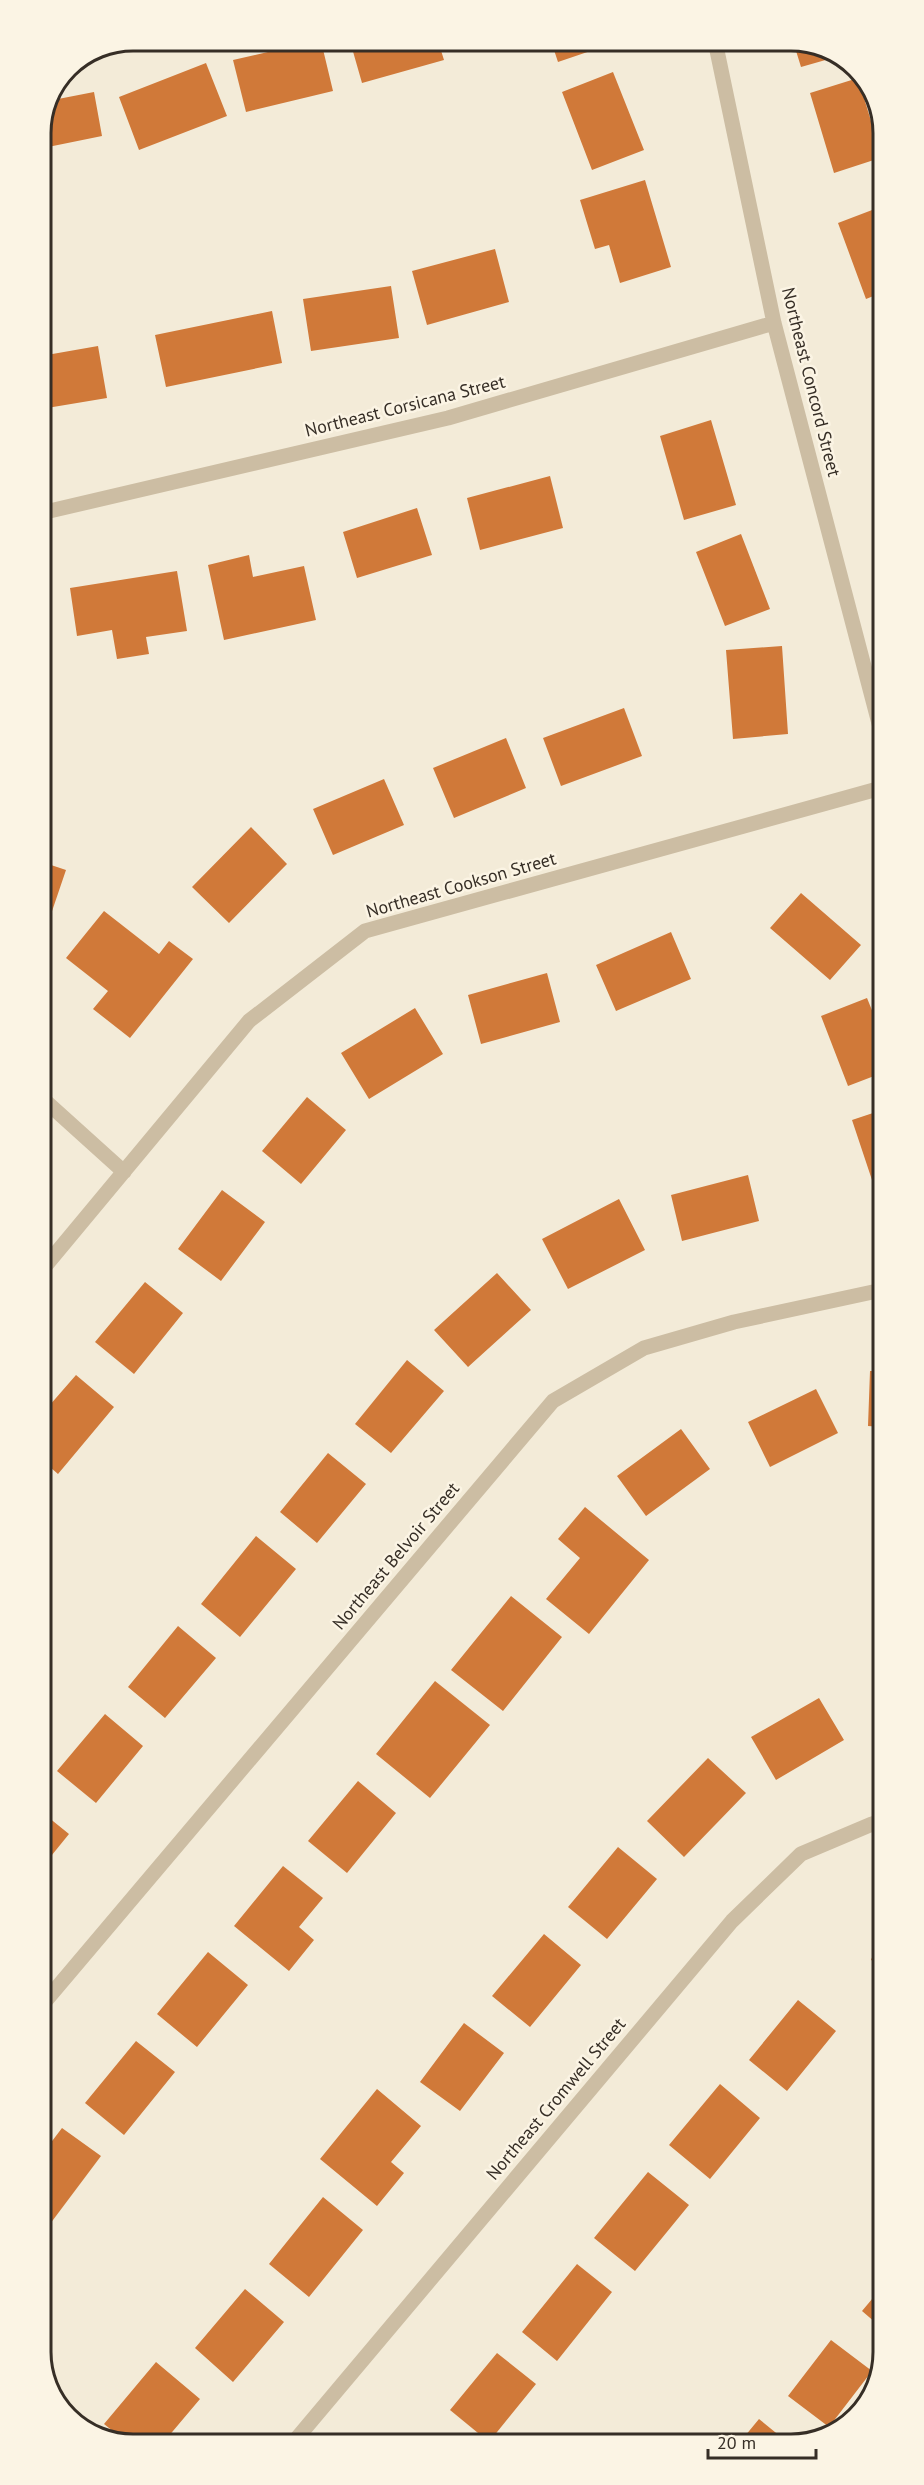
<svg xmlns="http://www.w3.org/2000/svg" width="924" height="2485" font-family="'PT Sans',sans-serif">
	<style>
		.building { fill: #d07939 }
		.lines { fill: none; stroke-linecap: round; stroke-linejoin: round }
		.minor { stroke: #ccbda3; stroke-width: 15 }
		.labels { text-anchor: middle; stroke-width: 5; stroke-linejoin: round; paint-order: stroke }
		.street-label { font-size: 18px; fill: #362e26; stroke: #fbf4e4 }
		.rim { fill: none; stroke: #362e26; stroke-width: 3 }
	</style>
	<rect width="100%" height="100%" fill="#f3ebd8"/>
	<path class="building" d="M 315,41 L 321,41 L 333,91 L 246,112 L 233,60 Z
		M 350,41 L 438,41 L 444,60 L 362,83 Z
		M 551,41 L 610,41 L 611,44 L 558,62 Z
		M 793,41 L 797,41 L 836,57 L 801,67 Z
		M 206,63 L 227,116 L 139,150 L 119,97 Z
		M 613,72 L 644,150 L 592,170 L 562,92 Z
		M 858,78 L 880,151 L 880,158 L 834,173 L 810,93 Z
		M 94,92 L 102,136 L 48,147 L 43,122 L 53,100 Z
		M 645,180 L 671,267 L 620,283 L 609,245 L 595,249 L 580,200 Z
		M 880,207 L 881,293 L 866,299 L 838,223 Z
		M 495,249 L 509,302 L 427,325 L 412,271 Z
		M 391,286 L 399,338 L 311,351 L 303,299 Z
		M 272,311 L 282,363 L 166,387 L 155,335 Z
		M 98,346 L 107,398 L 41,409 L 41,356 Z
		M 881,349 L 881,366 L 880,366 L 876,351 Z
		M 711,420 L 736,505 L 684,520 L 660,436 Z
		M 550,476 L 563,528 L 480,550 L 467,498 Z
		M 417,508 L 432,555 L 357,578 L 343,532 Z
		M 741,534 L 770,609 L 725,626 L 696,552 Z
		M 249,555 L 253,577 L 304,566 L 316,620 L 224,640 L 208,565 Z
		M 177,571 L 187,631 L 146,637 L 149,654 L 117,659 L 112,630 L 77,636 L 70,588 Z
		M 44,587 L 49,637 L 41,637 L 41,588 Z
		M 782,646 L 788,734 L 733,739 L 726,650 Z
		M 624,708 L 642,756 L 561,786 L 543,738 Z
		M 506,738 L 526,788 L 454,818 L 433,768 Z
		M 384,779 L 404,825 L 333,855 L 313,809 Z
		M 251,827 L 287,864 L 229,923 L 192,887 Z
		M 42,862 L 66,870 L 49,920 L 42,918 Z
		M 801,893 L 861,945 L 830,980 L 770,928 Z
		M 104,911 L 159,954 L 169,941 L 193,959 L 130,1038 L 93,1009 L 108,991 L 66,958 Z
		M 671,932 L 691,979 L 616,1011 L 596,965 Z
		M 547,973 L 560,1022 L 481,1044 L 468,995 Z
		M 867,998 L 882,1035 L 882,1073 L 848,1086 L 821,1016 Z
		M 415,1008 L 443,1054 L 369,1099 L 341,1053 Z
		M 307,1097 L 346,1130 L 301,1184 L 262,1151 Z
		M 882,1110 L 882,1199 L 879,1201 L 852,1120 Z
		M 748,1175 L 759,1221 L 682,1241 L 671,1195 Z
		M 222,1190 L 265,1222 L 221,1281 L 178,1249 Z
		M 619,1199 L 645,1250 L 568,1289 L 542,1239 Z
		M 497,1273 L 531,1310 L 468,1367 L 434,1330 Z
		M 145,1282 L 183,1313 L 134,1374 L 95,1342 Z
		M 407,1360 L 444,1391 L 391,1453 L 355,1424 Z
		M 870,1371 L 882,1371 L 882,1427 L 868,1426 Z
		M 76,1375 L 114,1407 L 58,1474 L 43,1461 L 42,1414 Z
		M 816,1389 L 838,1433 L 770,1467 L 748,1422 Z
		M 681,1429 L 710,1469 L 646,1516 L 617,1476 Z
		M 328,1453 L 366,1484 L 317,1543 L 280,1512 Z
		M 585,1507 L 649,1560 L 589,1634 L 546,1599 L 580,1558 L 558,1539 Z
		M 256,1536 L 296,1569 L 240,1637 L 201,1604 Z
		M 511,1596 L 562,1637 L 503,1711 L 451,1670 Z
		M 178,1626 L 216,1658 L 165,1718 L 128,1687 Z
		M 883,1679 L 883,1722 L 881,1722 L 874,1681 Z
		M 435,1681 L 490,1725 L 430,1798 L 376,1754 Z
		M 819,1698 L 844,1740 L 776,1780 L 751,1737 Z
		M 105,1714 L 143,1746 L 96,1803 L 57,1771 Z
		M 708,1758 L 746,1793 L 684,1857 L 647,1821 Z
		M 358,1781 L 396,1813 L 347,1873 L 308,1841 Z
		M 43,1813 L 69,1834 L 43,1866 Z
		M 618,1847 L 657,1879 L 607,1939 L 568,1907 Z
		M 283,1866 L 323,1898 L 299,1927 L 314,1940 L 289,1971 L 234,1926 Z
		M 883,1929 L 883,1965 L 871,1960 Z
		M 544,1934 L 581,1965 L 530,2027 L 492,1996 Z
		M 208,1952 L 248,1985 L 197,2047 L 157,2014 Z
		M 798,2000 L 836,2031 L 787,2091 L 749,2060 Z
		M 464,2023 L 504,2053 L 460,2111 L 420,2082 Z
		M 136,2041 L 175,2072 L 124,2135 L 85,2103 Z
		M 720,2084 L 760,2118 L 710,2179 L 669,2145 Z
		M 377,2089 L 421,2126 L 391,2162 L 404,2173 L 377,2206 L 320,2159 Z
		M 62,2128 L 101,2156 L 47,2228 L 44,2226 L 43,2153 Z
		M 648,2172 L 689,2205 L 635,2271 L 594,2238 Z
		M 323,2197 L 363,2230 L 309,2297 L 269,2264 Z
		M 577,2264 L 612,2292 L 557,2361 L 522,2332 Z
		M 883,2286 L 883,2329 L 862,2311 Z
		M 245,2289 L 284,2322 L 233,2382 L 195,2348 Z
		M 831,2340 L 872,2371 L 829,2427 L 788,2396 Z
		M 497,2353 L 536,2384 L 489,2442 L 450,2410 Z
		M 156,2362 L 200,2399 L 162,2444 L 129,2444 L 104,2424 Z
		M 759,2419 L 786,2441 L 740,2442 Z
		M 423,2436 L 431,2443 L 418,2443 Z"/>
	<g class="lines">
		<path class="minor" d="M 715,41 L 774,323 L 881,731
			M 41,513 L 448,418 L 774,323
			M 42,1098 L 124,1172
			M 42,1270 L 249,1021 L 365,931 L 881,788
			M 43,2004 L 553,1401 L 644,1348 L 734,1322 L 882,1290
			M 292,2444 L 732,1921 L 801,1854 L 872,1824 L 883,1821"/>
	</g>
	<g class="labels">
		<g class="street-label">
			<text transform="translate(811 382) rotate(76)" y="6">Northeast Concord Street</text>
			<text transform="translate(405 406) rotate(-14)" y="6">Northeast Corsicana Street</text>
			<text transform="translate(461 885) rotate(-16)" y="6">Northeast Cookson Street</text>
			<text transform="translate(396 1556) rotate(-50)" y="6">Northeast Belvoir Street</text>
			<text transform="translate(556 2099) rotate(-50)" y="6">Northeast Cromwell Street</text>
		</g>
	</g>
	<path d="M0 0H924V2485H0ZM133 51H791A82 82 0 0 1 873 133V2352A82 82 0 0 1 791 2434H133A82 82 0 0 1 51 2352V133A82 82 0 0 1 133 51Z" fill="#fbf4e4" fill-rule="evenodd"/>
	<path class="rim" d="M133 51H791A82 82 0 0 1 873 133V2352A82 82 0 0 1 791 2434H133A82 82 0 0 1 51 2352V133A82 82 0 0 1 133 51Z"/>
	<path d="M708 2449v9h108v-9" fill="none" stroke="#362e26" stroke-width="3"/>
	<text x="717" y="2449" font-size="18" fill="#362e26" stroke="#fbf4e4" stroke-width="4.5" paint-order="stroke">20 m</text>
</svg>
